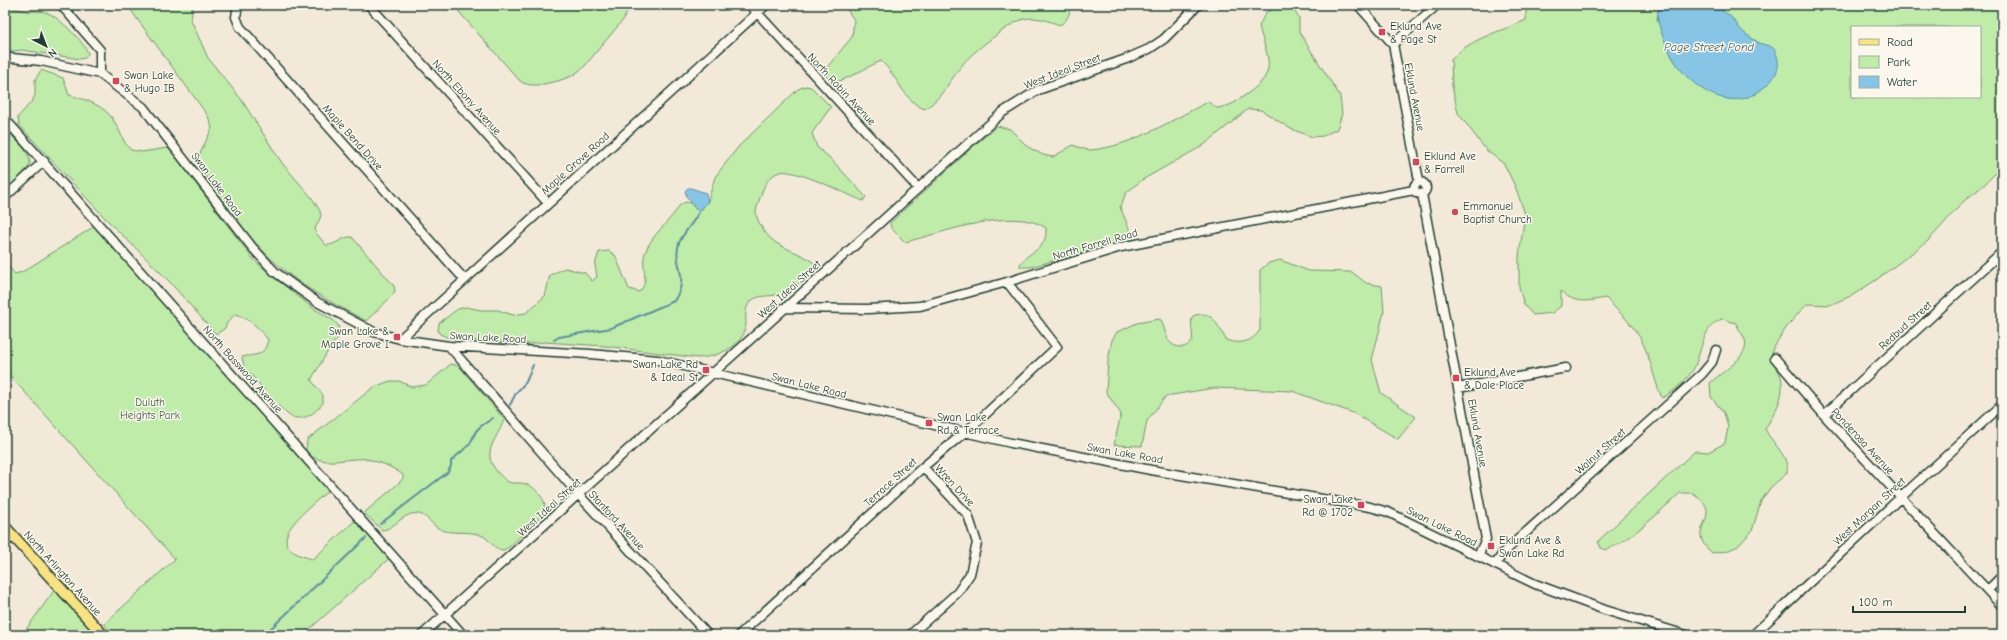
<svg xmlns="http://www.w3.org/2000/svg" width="2007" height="640" font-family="'Comic Neue',sans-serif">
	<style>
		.green { fill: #bfeca9; stroke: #6f946e; fill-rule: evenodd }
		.water { fill: #87c5e7; stroke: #5d8f9f }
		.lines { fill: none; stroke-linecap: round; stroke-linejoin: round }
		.stream { stroke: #5d8f9f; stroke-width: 2 }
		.minor-casing { stroke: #1f3d34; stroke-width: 11 }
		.major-casing { stroke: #1f3d34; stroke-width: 13 }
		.minor { stroke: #fbf7ec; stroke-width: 8 }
		.major { stroke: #f8e281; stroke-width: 10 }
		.poi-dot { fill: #d1495b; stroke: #fbf7ec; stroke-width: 1.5 }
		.labels { text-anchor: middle; stroke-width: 3; stroke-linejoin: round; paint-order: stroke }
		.poi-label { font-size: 11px; fill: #1f3d34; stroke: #fbf7ec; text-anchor: start }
		.street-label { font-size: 11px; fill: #1f3d34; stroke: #fbf7ec }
		.park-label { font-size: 11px; fill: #3f604b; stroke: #fbf7ec }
		.water-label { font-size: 12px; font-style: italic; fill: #395f61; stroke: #fbf7ec }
	</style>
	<rect width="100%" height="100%" fill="#f3e9d8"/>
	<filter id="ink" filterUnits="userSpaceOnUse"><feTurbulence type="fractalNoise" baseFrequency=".025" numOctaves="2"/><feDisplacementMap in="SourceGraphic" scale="8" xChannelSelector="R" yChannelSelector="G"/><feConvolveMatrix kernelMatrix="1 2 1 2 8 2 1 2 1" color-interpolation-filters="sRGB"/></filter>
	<g filter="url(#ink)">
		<path class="green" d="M 5,5 C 12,7 19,10 26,11 C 33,12 41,10 48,13 C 58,17 86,43 88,54 L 85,58 L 80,59 L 22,50 L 5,52 Z
			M 127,5 L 193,5 L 191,20 L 208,58 L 241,99 L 282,163 L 312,198 L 320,211 L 321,216 L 315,229 L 316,233 L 326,245 C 336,246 342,236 352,237 L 394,286 L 395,291 L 393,295 L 366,321 C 340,307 313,293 290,275 C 253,246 221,204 198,163 L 198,158 L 212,128 L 208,116 Z
			M 453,5 L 631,5 L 623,20 L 583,68 L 572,76 L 558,81 L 539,85 L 530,85 L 523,83 L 519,80 Z
			M 844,5 L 1070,5 C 1070,14 1068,20 1060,25 C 1048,21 1037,16 1024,19 C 1012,21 970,54 963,64 C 950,80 942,98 925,109 C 905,103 897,75 881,61 C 864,68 850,79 832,83 L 823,72 L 852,37 L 854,20 Z
			M 1526,5 L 1661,5 L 1659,8 L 1657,19 L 1672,57 L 1682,71 L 1754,95 C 1778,77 1776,77 1773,48 L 1759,43 L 1747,35 L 1740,30 L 1734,20 L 1712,5 L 2002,5 L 2002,166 L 1984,185 L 1964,201 L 1928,241 L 1876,280 L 1853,295 L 1830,305 L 1807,304 C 1796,316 1776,337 1772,354 C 1771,363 1779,369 1781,377 C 1786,396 1774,414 1765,429 C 1773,445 1789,455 1787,473 L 1771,487 L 1761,501 L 1752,531 L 1738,546 L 1727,551 L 1712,553 C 1681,527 1729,517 1693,493 L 1680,493 C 1657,514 1635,537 1606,550 L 1601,548 L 1598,541 L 1695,451 L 1708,452 L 1725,443 L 1728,427 L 1724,413 L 1711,397 L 1710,383 C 1720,373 1751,356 1745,340 C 1743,334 1738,329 1736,323 L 1722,319 C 1703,326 1702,349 1695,366 C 1691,376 1672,394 1662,398 C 1652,376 1650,350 1635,330 C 1627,318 1615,309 1606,298 C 1588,301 1575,305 1561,291 L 1561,306 L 1552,313 L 1533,315 L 1524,305 L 1519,287 L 1519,256 L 1525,214 L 1515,186 L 1504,164 L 1486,150 L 1458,113 L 1452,86 L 1451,60 C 1470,38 1500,32 1526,20 ZM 1852,27 L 1980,27 L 1980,97 L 1852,97 Z
			M 1277,8 L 1292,8 L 1299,18 L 1299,32 L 1340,96 L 1342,114 L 1337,129 L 1323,136 L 1312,137 L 1291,129 L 1261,110 L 1248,109 L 1204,145 L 1142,180 L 1126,193 L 1120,207 L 1134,240 L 1030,267 L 1020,267 L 1020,264 C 1031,249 1047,251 1046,228 C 1014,205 940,234 905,242 L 891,228 L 890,223 L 977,143 L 997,126 L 1010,129 L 1028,147 L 1043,155 L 1053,157 L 1073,145 C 1078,147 1085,150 1091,150 C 1133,146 1171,120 1208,102 L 1217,108 C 1232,106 1235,102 1247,94 C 1280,71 1267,59 1259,26 L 1266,12 Z
			M 41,70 L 63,78 L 69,95 C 85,99 106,106 114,121 C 121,131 122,142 131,150 L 142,152 L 167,148 L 172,152 L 253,259 L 272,276 L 313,308 L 333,320 L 338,325 L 340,332 L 339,337 L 331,346 L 311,380 L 323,395 L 323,403 C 315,413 306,421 292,417 C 284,415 252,375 244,367 L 242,357 C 256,354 264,357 268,340 C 260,328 248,318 235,314 L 227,323 L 225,328 L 217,334 L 214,332 L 167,279 L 105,218 L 19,125 L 18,117 L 33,100 L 35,95 L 35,80 Z
			M 806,86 L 811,87 L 831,107 L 812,133 L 817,147 L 830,158 L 866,197 L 863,201 C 846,194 795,168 780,172 C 766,176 763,189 759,201 C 758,204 756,209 756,213 C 757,222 765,233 771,239 C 784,250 801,252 814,263 L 815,268 C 806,276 797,286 787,292 C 776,298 760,293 751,301 C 742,310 748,320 745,330 C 739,349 715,357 698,358 L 605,346 L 544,342 L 529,344 L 451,339 L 440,334 L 438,331 L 439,323 L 458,309 L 466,307 L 481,310 L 498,310 L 513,315 L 526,313 L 545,296 L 550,275 L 565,268 L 585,273 L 592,281 L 597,277 L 595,265 L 599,252 L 609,251 L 615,255 L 629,289 L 639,292 C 651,281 640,267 645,253 C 649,238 672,219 680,205 L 686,202 L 691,203 L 695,209 L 701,210 L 708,201 L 715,177 L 739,146 L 798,89 Z
			M 5,129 C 14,139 31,151 30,165 L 5,193 Z
			M 98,224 L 332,487 C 311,508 252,546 313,559 L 359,517 L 393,555 L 303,635 L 114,635 L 104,624 L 175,559 L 5,370 L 5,263 L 15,274 L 22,272 Z
			M 1280,260 L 1309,271 L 1352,272 L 1366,283 L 1382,286 L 1384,312 L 1372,360 L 1381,393 L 1416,417 L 1398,439 L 1353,413 L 1292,391 L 1214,388 L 1166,396 L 1147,421 L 1142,446 L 1114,445 L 1121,414 L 1106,392 L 1108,361 L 1112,340 L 1117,332 L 1124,329 L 1137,323 L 1159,319 L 1161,320 C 1166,330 1166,347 1181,347 C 1186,347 1189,345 1192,341 C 1194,333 1189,324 1193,316 C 1212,308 1219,327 1226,340 C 1240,345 1252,342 1260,330 L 1260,270 L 1269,263 Z
			M 451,364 L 459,366 L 504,419 C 501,432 488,444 490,458 C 491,466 502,478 508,482 C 513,484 521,482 526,484 C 531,485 535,489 538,493 C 555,509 536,521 523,533 C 518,538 510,549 502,550 C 495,550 488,538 483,536 C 469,529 451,536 438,528 C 432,525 428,517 422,515 C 405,508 396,529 382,530 L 364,513 L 400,482 L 403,478 L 403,475 C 391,466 380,462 366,459 C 345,457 322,469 306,451 L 307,440 L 374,387 L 390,381 L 399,381 L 412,387 L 426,385 Z
			M 58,585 L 100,635 L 22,635 Z"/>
		<path class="water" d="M 1661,5 C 1672,5 1705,2 1712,6 C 1719,8 1730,15 1735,21 C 1737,24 1739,28 1742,31 C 1747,35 1753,40 1759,43 C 1763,45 1770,45 1773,48 C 1776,50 1776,54 1777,56 C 1783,73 1767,87 1754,94 C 1730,109 1698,91 1682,71 C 1673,61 1667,47 1662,34 C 1659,25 1654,13 1661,5 Z
			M 688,188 L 691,188 L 706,193 L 708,201 L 699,212 L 687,197 L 685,191 Z"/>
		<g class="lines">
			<path class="stream" d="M 554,340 L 559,337 L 611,328 L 674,301 C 691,275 672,266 679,243 C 683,233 694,222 699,212
				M 510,405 L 516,393 L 526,382 L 533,365
				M 380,524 L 448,472 L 451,466 L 451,461 L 470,444 L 476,431 L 481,426 L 493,418
				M 264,635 L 366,538"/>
			<defs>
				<path id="minor" d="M 61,5 L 100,50 L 100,74
					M 238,5 L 236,17 L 240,27 L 464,279
					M 369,5 L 548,203
					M 750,5 L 918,188
					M 1358,5 L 1393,44 L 1419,181
					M 1393,44 L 1437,5
					M 5,59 L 12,58 L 41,61 L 100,74 L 143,107 L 252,247 L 275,272 L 317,302 L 374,332 L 400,339 L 449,346 L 590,354 L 658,360 L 1011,443 L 1151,470 L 1370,507 L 1388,512 L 1535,584 L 1605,610 L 1686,635
					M 5,119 L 463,635
					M1414 188a6 6 0 1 1 12 0a6 6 0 1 1-12 0Z
					M 1422,194 L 1486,539 L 1478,556
					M 5,197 L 44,161
					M 783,308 L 868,309 L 920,306 L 1007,282 L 1121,247 L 1414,190
					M 400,339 L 766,5
					M 449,346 L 578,494 L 708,635
					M 1775,358 L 1824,415 L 2002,606
					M 1458,388 L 1566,368
					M 1824,415 L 2002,252
					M 5,543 L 13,536
					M 1495,565 L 1504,552 L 1702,374 L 1712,362 L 1716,350
					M 1988,590 L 2002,576
					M 422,635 L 1003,112 L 1038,90 L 1126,59 L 1149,49 L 1164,39 L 1198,5
					M 739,635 L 923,467 L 976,423 L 1057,347 L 1007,282
					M 910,635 L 958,592 L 970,574 L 977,543 L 968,515 L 923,467
					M 1753,635 L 1900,498 L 2002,405"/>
				<path id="major" d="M 5,527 L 103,635"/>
			</defs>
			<use href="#minor" class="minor-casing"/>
			<use href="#major" class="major-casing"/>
			<use href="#minor" class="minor"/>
			<use href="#major" class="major"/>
		</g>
	</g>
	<g class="poi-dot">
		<rect x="1378" y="28" width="8" height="8" rx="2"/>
		<rect x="112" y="77" width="8" height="8" rx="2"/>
		<rect x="1412" y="158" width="8" height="8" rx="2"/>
		<circle cx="1455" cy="212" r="4"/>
		<rect x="393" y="333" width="8" height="8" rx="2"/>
		<rect x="702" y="366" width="8" height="8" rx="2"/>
		<rect x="1452" y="374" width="8" height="8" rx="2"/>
		<rect x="925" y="419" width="8" height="8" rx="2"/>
		<rect x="1357" y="501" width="8" height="8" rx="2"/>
		<rect x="1487" y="542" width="8" height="8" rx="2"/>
	</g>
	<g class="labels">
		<g class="poi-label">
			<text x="1390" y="30">Eklund Ave<tspan x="1390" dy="13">&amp; Page St</tspan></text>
			<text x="124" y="79">Swan Lake<tspan x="124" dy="13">&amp; Hugo IB</tspan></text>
			<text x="1424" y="160">Eklund Ave<tspan x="1424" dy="13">&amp; Farrell</tspan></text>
			<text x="1463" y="210">Emmanuel<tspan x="1463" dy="13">Baptist Church</tspan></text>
			<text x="389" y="335" text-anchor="end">Swan Lake &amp;<tspan x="389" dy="13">Maple Grove I</tspan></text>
			<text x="698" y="368" text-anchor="end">Swan Lake Rd<tspan x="698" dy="13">&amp; Ideal St</tspan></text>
			<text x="1464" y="376">Eklund Ave<tspan x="1464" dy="13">&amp; Dale Place</tspan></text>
			<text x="937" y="421">Swan Lake<tspan x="937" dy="13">Rd &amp; Terrace</tspan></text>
			<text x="1353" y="503" text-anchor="end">Swan Lake<tspan x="1353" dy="13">Rd @ 1702</tspan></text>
			<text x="1499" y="544">Eklund Ave &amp;<tspan x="1499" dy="13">Swan Lake Rd</tspan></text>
		</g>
		<g class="street-label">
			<text transform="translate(1062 71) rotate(-21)" y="4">West Ideal Street</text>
			<text transform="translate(842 89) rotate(47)" y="4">North Robin Avenue</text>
			<text transform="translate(467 97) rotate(48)" y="4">North Ebony Avenue</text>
			<text transform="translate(1415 97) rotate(79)" y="4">Eklund Avenue</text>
			<text transform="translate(353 137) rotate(48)" y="4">Maple Bend Drive</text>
			<text transform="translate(575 163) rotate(-42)" y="4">Maple Grove Road</text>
			<text transform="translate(217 184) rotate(53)" y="4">Swan Lake Road</text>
			<text transform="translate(1095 244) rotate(-16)" y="4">North Farrell Road</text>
			<text transform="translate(789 289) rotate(-42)" y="4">West Ideal Street</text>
			<text transform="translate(1905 325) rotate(-42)" y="4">Redbud Street</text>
			<text transform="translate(488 337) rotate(3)" y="4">Swan Lake Road</text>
			<text transform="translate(243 369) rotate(48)" y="4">North Basswood Avenue</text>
			<text transform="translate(809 385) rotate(14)" y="4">Swan Lake Road</text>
			<text transform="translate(1478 433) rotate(80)" y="4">Eklund Avenue</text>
			<text transform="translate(1863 441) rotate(47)" y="4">Ponderosa Avenue</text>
			<text transform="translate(1600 451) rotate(-42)" y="4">Walnut Street</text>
			<text transform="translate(1125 453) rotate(10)" y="4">Swan Lake Road</text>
			<text transform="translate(890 482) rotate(-42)" y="4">Terrace Street</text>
			<text transform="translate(955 485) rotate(47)" y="4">Wren Drive</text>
			<text transform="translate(549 507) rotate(-42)" y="4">West Ideal Street</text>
			<text transform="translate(1869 511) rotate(-43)" y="4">West Morgan Street</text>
			<text transform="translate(617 520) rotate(47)" y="4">Stanford Avenue</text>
			<text transform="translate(1442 526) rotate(26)" y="4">Swan Lake Road</text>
			<text transform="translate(63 573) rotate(48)" y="4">North Arlington Avenue</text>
		</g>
		<g class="park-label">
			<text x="150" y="406">Duluth<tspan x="150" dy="13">Heights Park</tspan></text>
		</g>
		<g class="water-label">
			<text x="1709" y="51">Page Street Pond</text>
		</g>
	</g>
	<rect width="2007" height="640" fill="none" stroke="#fbf7ec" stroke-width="20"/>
	<rect x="10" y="10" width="1987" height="620" fill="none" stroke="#1f3d34" stroke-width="1.5" filter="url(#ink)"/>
	<rect x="1851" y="26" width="130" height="72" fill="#fbf7ec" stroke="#a3ada2"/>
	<rect x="1859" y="39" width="20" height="6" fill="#f8e281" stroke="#a3ada2"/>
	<text x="1887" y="46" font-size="12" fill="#1f3d34">Road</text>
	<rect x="1859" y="56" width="20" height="12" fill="#bfeca9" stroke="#a3ada2"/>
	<text x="1887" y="66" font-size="12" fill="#1f3d34">Park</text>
	<rect x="1859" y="76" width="20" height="12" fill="#87c5e7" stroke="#a3ada2"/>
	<text x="1887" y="86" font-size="12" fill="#1f3d34">Water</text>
	<g transform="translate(46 46) rotate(138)" stroke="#fbf7ec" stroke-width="3" paint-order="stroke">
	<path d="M0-3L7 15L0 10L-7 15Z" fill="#1f3d34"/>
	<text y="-6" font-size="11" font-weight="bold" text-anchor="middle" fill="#1f3d34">N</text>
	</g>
	<path d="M1853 606v6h112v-6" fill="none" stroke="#1f3d34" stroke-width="2"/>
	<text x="1859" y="606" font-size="12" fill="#1f3d34" stroke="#fbf7ec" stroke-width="3" paint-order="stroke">100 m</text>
</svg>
